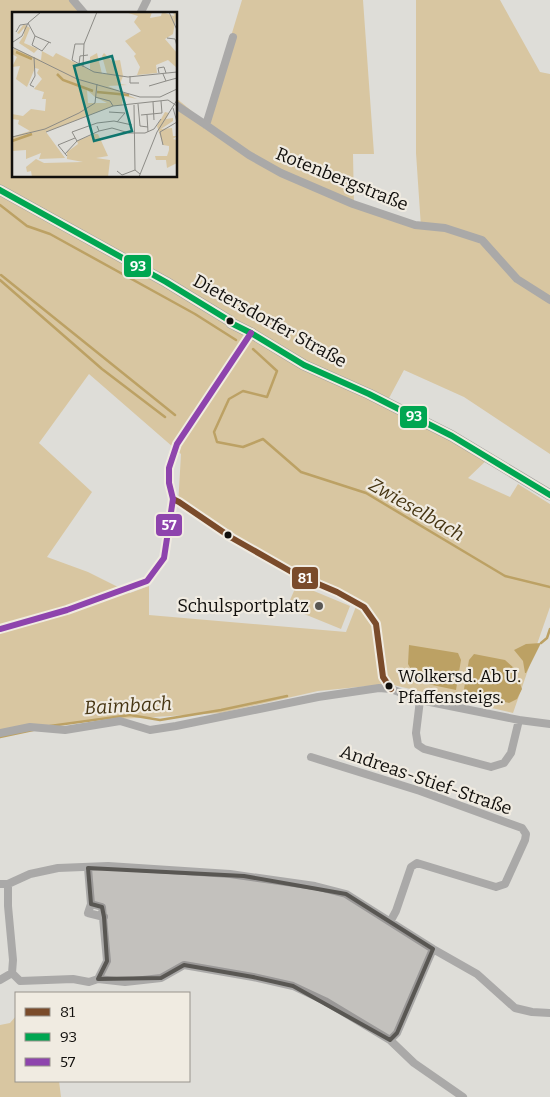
<svg xmlns="http://www.w3.org/2000/svg" width="550" height="1097" font-family="Bitter,serif">
	<style>
		.green { fill: #d8c6a1; fill-rule: evenodd }
		.water { fill: #bca164 }
		.lines { fill: none; stroke-linecap: round; stroke-linejoin: round }
		.stream { stroke: #bca164; stroke-width: 2.5 }
		.street { stroke: #aaa9a8; stroke-width: 8 }
		.secondary { stroke: #a1a09d; stroke-width: 11 }
		.bus-1-casing { stroke: #f0ebe1; stroke-width: 10 }
		.bus-2-casing { stroke: #f0ebe1; stroke-width: 10 }
		.bus-3-casing { stroke: #f0ebe1; stroke-width: 10 }
		.bus-1 { stroke: #7a4b2a; stroke-width: 6 }
		.bus-2 { stroke: #00a651; stroke-width: 6 }
		.bus-3 { stroke: #8e44ad; stroke-width: 6 }
		.marked { fill: #595753; fill-opacity: 0.2; stroke: #595753; stroke-width: 4; stroke-linejoin: round }
		.bus-dot { fill: #110f0c; stroke: #f0ebe1; stroke-width: 2 }
		.poi-dot { fill: #595753; stroke: #f0ebe1; stroke-width: 2 }
		.labels { text-anchor: middle; stroke-width: 4.5; stroke-linejoin: round; paint-order: stroke }
		.bus-label { font-size: 17px; fill: #110f0c; stroke: #f0ebe1; text-anchor: start }
		.street-label { font-size: 18px; fill: #110f0c; stroke: #f0ebe1 }
		.poi-label { font-size: 18px; fill: #110f0c; stroke: #f0ebe1; text-anchor: end }
		.water-label { font-size: 19px; font-style: italic; fill: #463512; stroke: #f0ebe1 }
		.inset-river { fill: none; stroke: #bca164; stroke-width: 2.5 }
		.inset-road { fill: none; stroke: #8c8b86; stroke-width: 1 }
		.view { fill: #0f766e; fill-opacity: 0.15; stroke: #0f766e; stroke-width: 2.5 }
		.inset-edge { fill: none; stroke: #110f0c; stroke-width: 2.5 }
		.line-badge { stroke: #f0ebe1; stroke-width: 2 }
		.badge-label { font-size: 14px; text-anchor: middle; font-weight: bold; fill: #fff }
	</style>
	<rect width="100%" height="100%" fill="#deddd8"/>
	<path class="green" d="M 0,0 L 72,0 L 85,14 L 14,14 L 14,176 L 176,176 L 176,98 L 205,122 L 242,0 L 363,0 L 374,154 L 353,154 L 354,206 L 421,227 L 416,153 L 416,0 L 500,0 L 540,72 L 550,74 L 550,454 L 464,397 L 404,370 L 388,400 L 490,457 L 468,478 L 510,497 L 518,484 L 550,504 L 550,607 L 513,713 L 389,684 L 318,691 L 221,713 L 102,720 L 0,731 ZM 89,374 L 181,454 L 178,506 L 295,577 L 357,604 L 346,632 L 149,615 L 149,586 L 130,593 L 88,572 L 47,557 L 92,492 L 39,443 Z
		M 297,584 L 350,606 L 341,629 L 287,607 Z
		M 16,1016 L 16,1081 L 59,1081 L 61,1097 L 0,1097 L 0,1025 L 10,1023 Z"/>
	<path class="water" d="M 541,643 L 526,673 L 525,673 L 523,661 L 514,650 L 526,644 Z
		M 409,645 L 458,653 L 461,660 L 456,690 L 418,682 L 408,664 Z
		M 474,654 L 505,660 L 514,668 L 522,689 L 517,699 L 509,703 L 465,691 L 464,689 L 469,660 Z"/>
	<g class="lines">
		<path class="stream" d="M 0,205 L 27,226 L 50,234 L 195,314 L 236,340
			M 1,275 L 175,415
			M 0,280 L 102,369 L 165,417
			M 253,349 L 277,371 L 267,397 L 243,391 L 229,399 L 214,432 L 217,442 L 243,447 L 263,439 L 301,472 L 366,493 L 505,576 L 550,587
			M 541,643 L 547,638 L 550,629
			M 50,726 L 130,715 L 160,720 L 221,710 L 287,696
			M 0,737 L 33,730"/>
		<path class="street" d="M 73,0 L 85,14
			M 140,14 L 147,0
			M 176,105 L 206,125 L 249,155 L 281,173 L 353,204 L 415,225 L 445,228 L 482,240 L 517,279 L 550,300
			M 206,125 L 233,37
			M 173,499 L 179,502 L 232,538 L 297,575 L 337,592 L 364,607 L 376,624 L 383,677 L 391,689
			M 0,629 L 67,610 L 147,581 L 164,558 L 173,499 L 169,483 L 169,468 L 177,444 L 251,333
			M 420,700 L 416,733 L 418,745 L 424,749 L 491,767 L 504,763 L 511,753 L 519,720
			M 0,733 L 30,727 L 65,730 L 120,721 L 150,730 L 176,726 L 318,697 L 379,688 L 391,689 L 420,700 L 519,720 L 550,724
			M 311,757 L 420,791 L 522,828 L 526,834 L 525,840 L 505,884 L 496,887 L 417,863 L 411,867 L 396,911 L 390,922
			M 88,868 L 91,904 L 88,913 L 104,917
			M 0,884 L 8,884 L 30,874 L 58,868 L 108,866 L 230,874 L 315,886 L 346,894 L 433,949 L 477,974 L 515,1008 L 532,1012 L 550,1013
			M 8,884 L 8,906 L 13,960 L 12,973
			M 12,973 L 20,981 L 73,979 L 89,982 L 98,979 L 107,961 L 102,907 L 91,904
			M 98,979 L 125,982 L 161,978 L 184,965 L 253,977 L 293,986 L 325,1001 L 390,1040 L 414,1063 L 463,1097
			M 0,980 L 12,973
			M 390,1040 L 397,1033 L 433,949"/>
		<path class="secondary" d="M 0,190 L 166,282 L 230,321 L 231,323 L 251,333 L 304,365 L 369,394 L 452,436 L 550,495"/>
		<defs>
			<path id="bus-1" d="M 173,499 L 179,502 L 232,538 L 297,575 L 337,592 L 364,607 L 376,624 L 383,677 L 391,689"/>
			<path id="bus-2" d="M 0,190 L 166,282 L 230,321 L 231,323 L 251,333 L 304,365 L 369,394 L 452,436 L 550,495"/>
			<path id="bus-3" d="M 0,629 L 67,610 L 147,581 L 164,558 L 173,499 L 169,483 L 169,468 L 177,444 L 251,333"/>
		</defs>
		<use href="#bus-1" class="bus-1-casing"/>
		<use href="#bus-2" class="bus-2-casing"/>
		<use href="#bus-3" class="bus-3-casing"/>
		<use href="#bus-1" class="bus-1"/>
		<use href="#bus-2" class="bus-2"/>
		<use href="#bus-3" class="bus-3"/>
	</g>
	<path class="marked" d="M 88,868 L 244,876 L 346,894 L 433,949 L 397,1033 L 390,1040 L 293,986 L 253,977 L 184,965 L 161,978 L 98,979 L 107,961 L 104,917 L 102,907 L 91,904 Z"/>
	<g class="bus-dot">
		<circle cx="230" cy="321" r="4.5"/>
		<circle cx="228" cy="535" r="4.5"/>
		<circle cx="389" cy="686" r="4.5"/>
	</g>
	<circle class="poi-dot" cx="319" cy="606" r="5"/>
	<g class="labels">
		<g class="bus-label">
			<text x="398" y="682">Wolkersd. Ab U.<tspan x="398" dy="21">Pfaffensteigs.</tspan></text>
		</g>
		<g class="street-label">
			<text transform="translate(342 179) rotate(22)" y="6">Rotenbergstraße</text>
			<text transform="translate(270 321) rotate(29)" y="6">Dietersdorfer Straße</text>
			<text transform="translate(426 780) rotate(19)" y="6">Andreas-Stief-Straße</text>
		</g>
		<g class="poi-label">
			<text x="309" y="612">Schulsportplatz</text>
		</g>
		<g class="water-label">
			<text transform="translate(417 509) rotate(30)" y="7">Zwieselbach</text>
			<text transform="translate(128 705) rotate(-3)" y="7">Baimbach</text>
		</g>
	</g>
	<g transform="translate(12 12)">
		<rect width="165" height="165" fill="#deddd8"/>
		<path d="M 113,0 L 140,0 L 138,6 L 149,4 L 150,0 L 162,4 L 161,0 L 165,0 L 161,22 L 153,27 L 165,41 L 165,56 L 156,48 L 144,53 L 145,61 L 125,63 L 128,55 L 122,44 L 124,42 L 113,29 L 129,19 L 122,10 L 126,4 ZM 12,12 L 18,16 L 12,31 L 26,37 L 22,41 L 7,31 L 12,23 L 12,16 L 7,22 L 5,21 ZM 2,36 L 29,48 L 30,39 L 41,45 L 44,41 L 78,58 L 78,45 L 85,41 L 90,62 L 95,62 L 90,44 L 92,41 L 100,49 L 108,48 L 111,64 L 108,72 L 115,73 L 96,74 L 125,87 L 111,84 L 110,93 L 101,94 L 34,120 L 53,146 L 27,147 L 29,141 L 14,147 L 14,138 L 0,139 L 0,125 L 18,119 L 6,112 L 7,108 L 0,107 L 0,102 L 11,104 L 19,97 L 33,99 L 34,87 L 30,87 L 32,80 L 22,77 L 30,67 L 25,61 L 27,57 L 23,56 L 15,75 L 4,67 L 8,54 L 0,55 L 5,45 L 0,42 ZM 75,78 L 83,85 L 95,91 L 76,91 ZM 153,100 L 157,101 L 154,107 L 161,106 L 161,109 L 149,117 L 160,116 L 161,124 L 165,124 L 161,127 L 165,128 L 165,151 L 155,156 L 154,148 L 144,148 L 143,144 L 155,144 L 157,138 L 157,134 L 151,133 L 145,114 ZM 82,122 L 86,122 L 96,144 L 84,146 L 98,148 L 96,165 L 20,165 L 19,159 L 15,160 L 14,155 L 24,147 L 32,151 L 71,150 L 55,147 L 55,140 L 66,132 L 65,129 Z" fill="#d8c6a1" fill-rule="evenodd"/>
		<path class="inset-river" d="M 4,40 L 20,47M 45,62 L 51,68 L 81,79M 85,80 L 117,83M 0,129 L 20,122"/>
		<path class="inset-road" d="M 157,0 L 165,18M 16,11 L 23,24 L 39,31M 4,20 L 8,13 L 15,12M 23,24 L 20,33 L 30,39 L 37,30M 155,26 L 163,27 L 165,34M 1,30 L 10,24 L 16,11 L 29,0M 72,32 L 63,32 L 60,48 L 82,60 L 116,65 L 165,60M 72,32 L 85,0M 0,35 L 65,67 L 128,85 L 148,85 L 165,77M 67,52 L 68,44 L 76,43M 71,55 L 72,32M 147,61 L 146,56 L 152,55 L 154,61M 151,62 L 154,69 L 165,66M 118,64 L 118,71 L 127,71M 137,74 L 154,69M 22,75 L 18,73 L 23,64 L 22,45M 83,85 L 98,89 L 101,94M 141,90 L 142,108M 126,92 L 128,114 L 136,115M 122,93 L 123,158 L 128,162M 97,100 L 113,101 L 105,110M 129,103 L 150,101 L 149,89M 135,103 L 136,120M 87,119 L 100,116 L 117,121 L 133,121 L 142,117 L 149,107M 34,120 L 101,94 L 156,88 L 165,94M 0,125 L 33,117 L 67,101 L 83,91 L 85,72M 65,129 L 60,120 L 85,111 L 102,109 L 120,113M 151,133 L 148,120 L 165,110 L 161,96M 53,142 L 65,129 L 87,119 L 85,114M 55,144 L 46,133 L 63,126M 105,159 L 110,163 L 123,158M 127,165 L 145,120 L 165,88"/>
		<path class="view" d="M 100,44 L 120,119 L 82,129 L 62,54 Z"/>
		<rect width="165" height="165" class="inset-edge"/>
	</g>
	<g class="line-badge">
		<rect x="123" y="254" width="29" height="24" rx="5" fill="#00a651"/>
		<rect x="399" y="405" width="29" height="24" rx="5" fill="#00a651"/>
		<rect x="155" y="513" width="28" height="24" rx="5" fill="#8e44ad"/>
		<rect x="291" y="566" width="28" height="24" rx="5" fill="#7a4b2a"/>
	</g>
	<g class="badge-label">
		<text x="138" y="271">93</text>
		<text x="414" y="421">93</text>
		<text x="169" y="530">57</text>
		<text x="305" y="583">81</text>
	</g>
	<rect x="15" y="992" width="175" height="90" fill="#f0ebe1" stroke="#97938c"/>
	<rect x="25" y="1008" width="25" height="8" fill="#7a4b2a" stroke="#97938c"/>
	<text x="60" y="1017" font-size="15" fill="#110f0c">81</text>
	<rect x="25" y="1033" width="25" height="8" fill="#00a651" stroke="#97938c"/>
	<text x="60" y="1042" font-size="15" fill="#110f0c">93</text>
	<rect x="25" y="1058" width="25" height="8" fill="#8e44ad" stroke="#97938c"/>
	<text x="60" y="1067" font-size="15" fill="#110f0c">57</text>
</svg>
